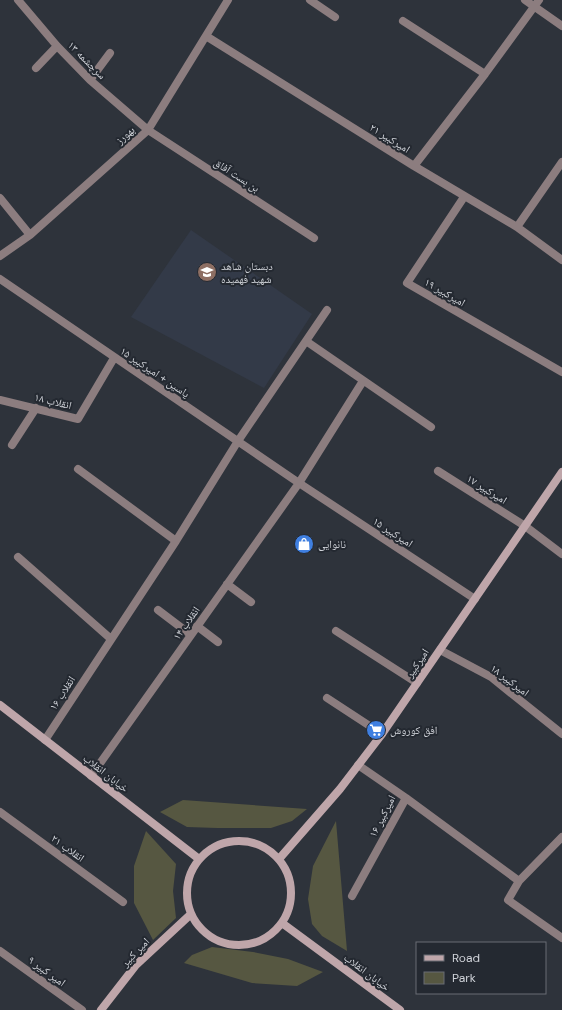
<svg xmlns="http://www.w3.org/2000/svg" width="562" height="1010" font-family="'DM Sans','Noto Naskh Arabic',sans-serif">
	<style>
		.built { fill: #333a48 }
		.green { fill: #565741 }
		.lines { fill: none; stroke-linecap: round; stroke-linejoin: round }
		.minor { stroke: #8c7d7f; stroke-width: 8 }
		.secondary { stroke: #bfa6aa; stroke-width: 8 }
		.labels { text-anchor: middle; stroke-width: 4; stroke-linejoin: round; paint-order: stroke }
		.street-label { font-size: 11px; fill: #d0d3d9; stroke: #242931 }
		.poi-label { font-size: 11px; fill: #d0d3d9; stroke: #242931; text-anchor: start }
	</style>
	<rect width="100%" height="100%" fill="#2e333b"/>
	<path class="built" d="M 191,230 L 312,314 L 264,388 L 131,317 Z"/>
	<path class="green" d="M 183,800 L 307,809 L 292,821 L 271,828 L 217,828 L 187,827 L 160,812 Z
		M 336,821 L 347,951 L 322,936 L 312,924 L 308,899 L 313,866 Z
		M 146,831 L 176,864 L 173,891 L 176,918 L 153,940 L 134,903 L 134,866 Z
		M 212,947 L 253,952 L 288,959 L 323,972 L 297,986 L 252,983 L 184,963 L 192,955 Z"/>
	<g class="lines">
		<path class="minor" d="M 18,0 L 57,46 L 90,80 L 148,130 L 314,238
			M 310,0 L 335,17
			M 525,0 L 562,26
			M 403,21 L 485,74
			M 206,36 L 414,166 L 517,227 L 562,260
			M 36,68 L 57,46
			M 90,80 L 110,53
			M 414,166 L 485,74 L 539,0
			M 464,197 L 407,283 L 562,372
			M 0,198 L 30,235
			M 517,227 L 562,162
			M 0,256 L 30,235 L 148,130 L 228,0
			M 0,279 L 299,483 L 475,599
			M 306,341 L 431,427
			M 0,400 L 78,419 L 114,358
			M 12,445 L 36,408
			M 78,469 L 176,541
			M 438,471 L 525,526 L 562,554
			M 18,557 L 111,639
			M 227,584 L 251,602
			M 158,610 L 191,635
			M 197,626 L 218,642
			M 336,631 L 417,683
			M 440,650 L 491,677 L 562,734
			M 327,698 L 382,734
			M 45,740 L 176,541 L 238,441 L 327,310
			M 91,776 L 299,483 L 363,381
			M 406,798 L 519,881
			M 0,812 L 123,902
			M 562,837 L 519,881 L 508,900 L 562,938
			M 352,896 L 406,798 L 358,765
			M 0,951 L 82,1010"/>
		<path class="secondary" d="M 0,705 L 199,859
			M187 893a52 52 0 1 1 104 0a52 52 0 1 1-104 0Z
			M 279,859 L 340,789 L 382,734 L 562,472
			M 282,923 L 400,1010
			M 101,1010 L 136,965 L 191,914"/>
	</g>
	<defs>
		<symbol id="school-disc" viewBox="-11 -11 22 22"><circle r="9.5" fill="#8d6e63" stroke="#242931"/><path d="M0-5L7-2L0 1L-7-2ZM-4 1L0 2.5L4 1V4Q0 6-4 4Z" fill="#fff"/></symbol>
		<symbol id="shop-disc" viewBox="-11 -11 22 22"><circle r="9.5" fill="#3f7fe0" stroke="#242931"/><path d="M-5-2.5h2.3a2.7 3.5 0 0 1 5.4 0H5L5.5 6h-11ZM-1.5-2.5h3a1.5 2.3 0 0 0-3 0Z" fill="#fff"/></symbol>
		<symbol id="supermarket-disc" viewBox="-11 -11 22 22"><circle r="9.5" fill="#3f7fe0" stroke="#242931"/><path d="M-6-5.5h2.5l.6 2H6L4.5 2H-2.5L-4.4-4H-6ZM-1.5 3.2a1.3 1.3 0 1 0 .1 0ZM3 3.2a1.3 1.3 0 1 0 .1 0Z" fill="#fff"/></symbol>
	</defs>
	<g fill-rule="evenodd">
		<use href="#school-disc" x="196" y="261" width="22" height="22"/>
		<use href="#shop-disc" x="293" y="533" width="22" height="22"/>
		<use href="#supermarket-disc" x="365" y="719" width="22" height="22"/>
	</g>
	<g class="labels">
		<g class="street-label">
			<text transform="translate(87 60) rotate(45)" y="4">سرچشمه ۱۳</text>
			<text transform="translate(125 135) rotate(-42)" y="4">بهورز</text>
			<text transform="translate(390 138) rotate(32)" y="4">امیرکبیر ۲۱</text>
			<text transform="translate(237 175) rotate(33)" y="4">بن بست آفاق</text>
			<text transform="translate(445 292) rotate(30)" y="4">امیرکبیر ۱۹</text>
			<text transform="translate(155 372) rotate(34)" y="4">یاسین + امیرکبیر ۱۵</text>
			<text transform="translate(53 401) rotate(14)" y="4">انقلاب ۱۸</text>
			<text transform="translate(487 489) rotate(32)" y="4">امیرکبیر ۱۷</text>
			<text transform="translate(393 532) rotate(33)" y="4">امیرکبیر ۱۵</text>
			<text transform="translate(186 623) rotate(-55)" y="4">انقلاب ۱۴</text>
			<text transform="translate(417 663) rotate(-56)" y="4">امیرکبیر</text>
			<text transform="translate(510 680) rotate(37)" y="4">امیرکبیر ۱۸</text>
			<text transform="translate(62 693) rotate(-57)" y="4">انقلاب ۱۶</text>
			<text transform="translate(106 773) rotate(38)" y="4">خیابان انقلاب</text>
			<text transform="translate(382 816) rotate(-63)" y="4">امیرکبیر ۱۶</text>
			<text transform="translate(68 848) rotate(36)" y="4">انقلاب ۲۱</text>
			<text transform="translate(135 952) rotate(-46)" y="4">امیر کبیر</text>
			<text transform="translate(47 971) rotate(36)" y="4">امیر کبیر ۹</text>
			<text transform="translate(367 972) rotate(37)" y="4">خیابان انقلاب</text>
		</g>
		<g class="poi-label">
			<text x="221" y="270">دبستان شاهد<tspan x="221" dy="13">شهید فهمیده</tspan></text>
			<text x="318" y="548">نانوایی</text>
			<text x="390" y="734">افق کوروش</text>
		</g>
	</g>
	<rect x="416" y="942" width="130" height="52" fill="#242931" stroke="#696d74"/>
	<rect x="424" y="955" width="20" height="6" fill="#bfa6aa" stroke="#696d74"/>
	<text x="452" y="962" font-size="12" fill="#d0d3d9">Road</text>
	<rect x="424" y="972" width="20" height="12" fill="#565741" stroke="#696d74"/>
	<text x="452" y="982" font-size="12" fill="#d0d3d9">Park</text>
</svg>
